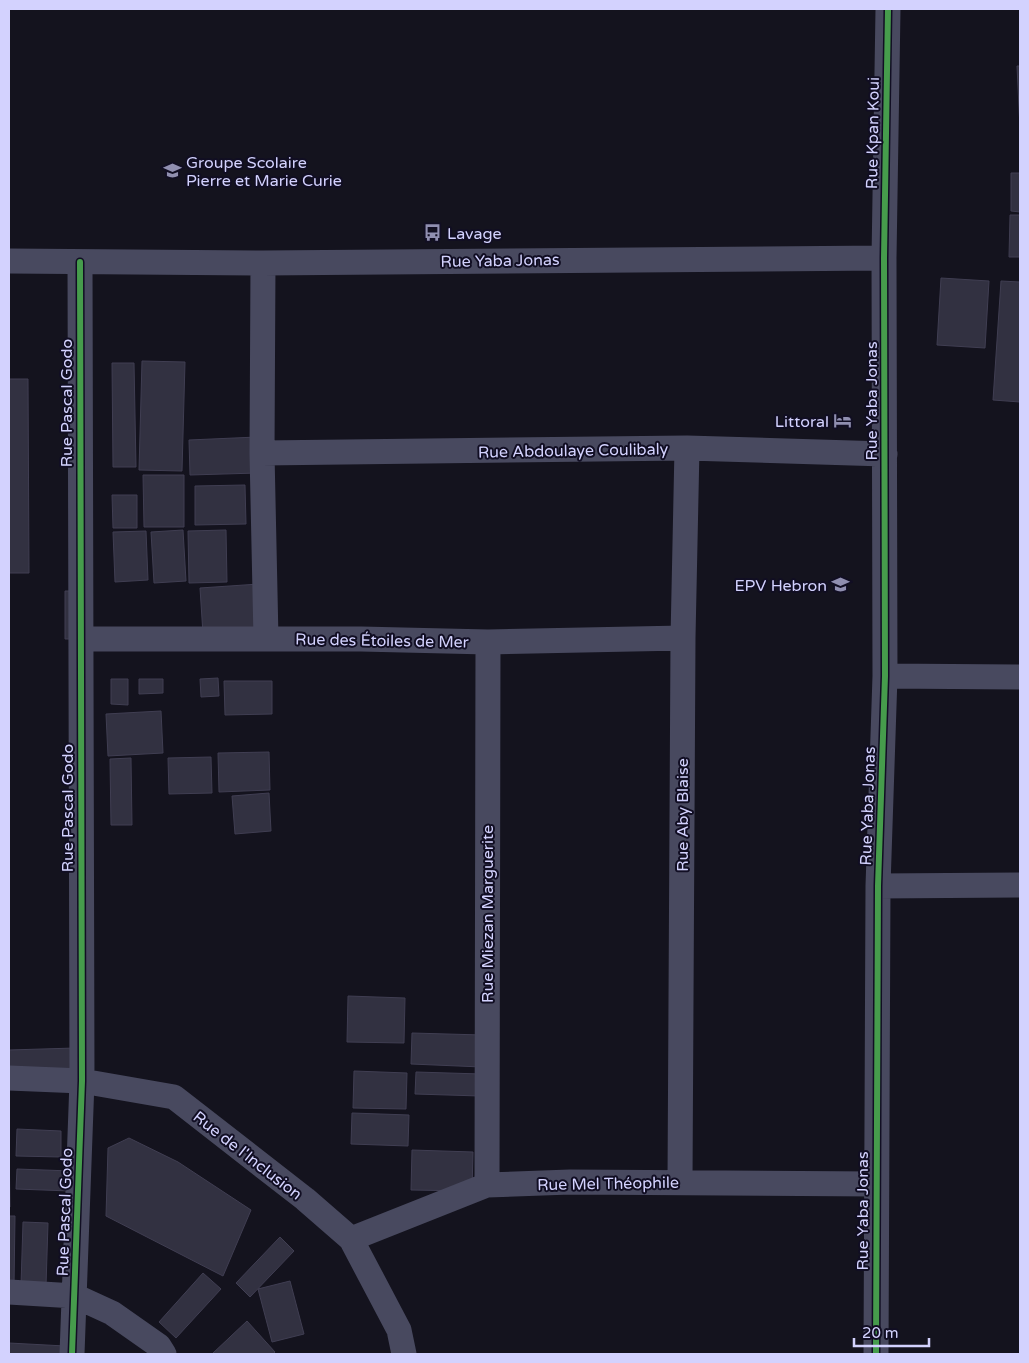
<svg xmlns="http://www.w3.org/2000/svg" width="1029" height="1363" font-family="'Varela Round',sans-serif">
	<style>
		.building { fill: #323141; stroke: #403e52 }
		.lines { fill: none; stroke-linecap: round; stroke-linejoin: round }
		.street { stroke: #48495f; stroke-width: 25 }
		.cycleway-casing { stroke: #110e23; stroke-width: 9 }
		.cycleway { stroke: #469c4c; stroke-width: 6 }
		.labels { text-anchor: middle; stroke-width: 4; stroke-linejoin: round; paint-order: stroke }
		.street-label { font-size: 16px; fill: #d3d2fe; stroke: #110e23 }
		.poi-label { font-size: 16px; fill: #d3d2fe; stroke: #110e23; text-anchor: start }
	</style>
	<rect width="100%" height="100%" fill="#14131e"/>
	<path class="building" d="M 1017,66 L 1020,66 L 1020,128 Z
		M 1011,173 L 1020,173 L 1020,212 L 1011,211 Z
		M 1010,215 L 1020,215 L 1020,257 L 1009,257 Z
		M 941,278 L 989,281 L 985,348 L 937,345 Z
		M 1001,281 L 1020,282 L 1020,402 L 993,400 Z
		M 142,361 L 185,362 L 182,471 L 139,470 Z
		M 112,363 L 134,363 L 136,467 L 113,467 Z
		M 9,379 L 28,379 L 29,573 L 9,573 Z
		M 257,437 L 258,473 L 190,475 L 189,440 Z
		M 143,475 L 184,475 L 184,527 L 144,527 Z
		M 245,485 L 246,524 L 195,525 L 195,486 Z
		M 112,495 L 137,495 L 137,528 L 113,528 Z
		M 183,530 L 186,581 L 154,583 L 151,532 Z
		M 226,530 L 227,582 L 189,583 L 188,531 Z
		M 146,531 L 148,580 L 115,582 L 113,532 Z
		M 259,584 L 262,630 L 203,634 L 200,588 Z
		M 65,591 L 77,591 L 77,639 L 65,639 Z
		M 218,678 L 219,696 L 201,697 L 200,679 Z
		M 111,679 L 128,679 L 128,705 L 111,704 Z
		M 139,679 L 163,679 L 163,693 L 139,694 Z
		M 224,681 L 272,681 L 272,714 L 225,715 Z
		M 161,711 L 163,753 L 108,756 L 106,714 Z
		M 269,752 L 270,790 L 219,792 L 218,753 Z
		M 211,757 L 212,793 L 169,794 L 168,758 Z
		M 131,758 L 132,825 L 111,825 L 110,759 Z
		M 269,793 L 271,831 L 235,834 L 232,796 Z
		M 348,996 L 405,998 L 404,1043 L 347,1042 Z
		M 412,1033 L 482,1035 L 482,1067 L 411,1064 Z
		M 75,1048 L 76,1070 L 9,1072 L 9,1050 Z
		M 354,1071 L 407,1073 L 406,1109 L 353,1108 Z
		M 416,1072 L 481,1074 L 480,1096 L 415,1094 Z
		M 352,1113 L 409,1115 L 408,1146 L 351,1144 Z
		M 17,1129 L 61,1131 L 61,1157 L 16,1156 Z
		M 129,1138 L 178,1162 L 251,1210 L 223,1276 L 106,1216 L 108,1148 Z
		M 9,1143 L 10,1207 L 9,1207 Z
		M 412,1150 L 473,1152 L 472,1191 L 411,1190 Z
		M 17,1169 L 71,1171 L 70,1191 L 16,1189 Z
		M 9,1216 L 15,1216 L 14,1286 L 9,1286 Z
		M 23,1222 L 48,1223 L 46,1286 L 21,1285 Z
		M 280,1237 L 294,1251 L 250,1297 L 236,1283 Z
		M 203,1273 L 221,1289 L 176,1338 L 159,1322 Z
		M 290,1281 L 304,1334 L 272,1342 L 258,1289 Z
		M 247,1321 L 275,1352 L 273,1354 L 212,1354 Z
		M 9,1343 L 65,1346 L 65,1354 L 9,1354 Z"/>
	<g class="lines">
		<path class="street" d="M 9,261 L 263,263 L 884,258
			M 263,263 L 262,453 L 266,639
			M 262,453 L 687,448 L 885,454
			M 81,639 L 361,639 L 488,642 L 683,638
			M 885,676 L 1020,677
			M 878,886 L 1020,885
			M 9,1078 L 82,1081 L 174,1097 L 305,1199 L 351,1239 L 399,1330 L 404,1354
			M 680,1182 L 683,638 L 687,448
			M 487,1185 L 488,642
			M 351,1239 L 487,1185 L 570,1182 L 876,1184
			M 9,1292 L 75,1296 L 112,1313 L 159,1346 L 164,1354
			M 72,1354 L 82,1081 L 80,262
			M 876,1354 L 878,886 L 885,676 L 884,258 L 888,9"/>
		<defs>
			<path id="cycleway" d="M 72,1354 L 82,1081 L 80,262
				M 876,1354 L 878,886 L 885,676 L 884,258 L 888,9"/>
		</defs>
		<use href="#cycleway" class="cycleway-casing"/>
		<use href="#cycleway" class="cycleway"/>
	</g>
	<defs>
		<symbol id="school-bare" viewBox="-9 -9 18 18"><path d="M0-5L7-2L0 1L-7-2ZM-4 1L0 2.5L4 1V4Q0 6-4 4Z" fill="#908fb0" stroke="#110e23" stroke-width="2.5" paint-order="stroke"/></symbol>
		<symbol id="bus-bare" viewBox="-9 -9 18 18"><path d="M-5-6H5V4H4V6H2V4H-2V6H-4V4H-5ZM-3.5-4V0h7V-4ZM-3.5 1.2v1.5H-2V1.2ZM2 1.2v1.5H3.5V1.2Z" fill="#908fb0" stroke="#110e23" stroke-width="2.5" paint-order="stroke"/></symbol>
		<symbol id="hotel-bare" viewBox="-9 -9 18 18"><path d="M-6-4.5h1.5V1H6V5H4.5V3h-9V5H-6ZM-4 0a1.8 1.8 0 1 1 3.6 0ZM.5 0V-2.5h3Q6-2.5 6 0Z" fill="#908fb0" stroke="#110e23" stroke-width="2.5" paint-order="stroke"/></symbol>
	</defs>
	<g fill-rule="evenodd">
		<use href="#school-bare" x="160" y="158" width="25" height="25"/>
		<use href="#bus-bare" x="420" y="220" width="25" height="25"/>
		<use href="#hotel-bare" x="830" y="408" width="25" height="25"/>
		<use href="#school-bare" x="828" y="572" width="25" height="25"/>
	</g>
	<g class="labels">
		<g class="street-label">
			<text transform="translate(872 133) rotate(-89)" y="6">Rue Kpan Koui</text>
			<text transform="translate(500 260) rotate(-1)" y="6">Rue Yaba Jonas</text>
			<text transform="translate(871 401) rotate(-90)" y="6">Rue Yaba Jonas</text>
			<text transform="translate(66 403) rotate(-90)" y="6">Rue Pascal Godo</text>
			<text transform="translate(573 450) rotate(-1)" y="6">Rue Abdoulaye Coulibaly</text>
			<text transform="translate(382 640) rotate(1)" y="6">Rue des Étoiles de Mer</text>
			<text transform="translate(867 806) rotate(-88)" y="6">Rue Yaba Jonas</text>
			<text transform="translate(67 808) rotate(-90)" y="6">Rue Pascal Godo</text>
			<text transform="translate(682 815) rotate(-90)" y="6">Rue Aby Blaise</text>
			<text transform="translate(487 914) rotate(-90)" y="6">Rue Miezan Marguerite</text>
			<text transform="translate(248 1155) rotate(38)" y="6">Rue de l'Inclusion</text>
			<text transform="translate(608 1183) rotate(-1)" y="6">Rue Mel Théophile</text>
			<text transform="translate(862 1211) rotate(-90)" y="6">Rue Yaba Jonas</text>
			<text transform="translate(64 1212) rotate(-88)" y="6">Rue Pascal Godo</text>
		</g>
		<g class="poi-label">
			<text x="186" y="168">Groupe Scolaire<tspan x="186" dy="18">Pierre et Marie Curie</tspan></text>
			<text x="447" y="239">Lavage</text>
			<text x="829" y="427" text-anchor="end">Littoral</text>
			<text x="827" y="591" text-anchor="end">EPV Hebron</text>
		</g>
	</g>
	<rect width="1029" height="1363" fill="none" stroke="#d3d2fe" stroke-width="20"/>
	<path d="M854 1338v8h75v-8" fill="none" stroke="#d3d2fe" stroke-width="2.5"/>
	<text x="862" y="1338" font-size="15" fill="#d3d2fe" stroke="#110e23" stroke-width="4" paint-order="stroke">20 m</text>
</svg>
